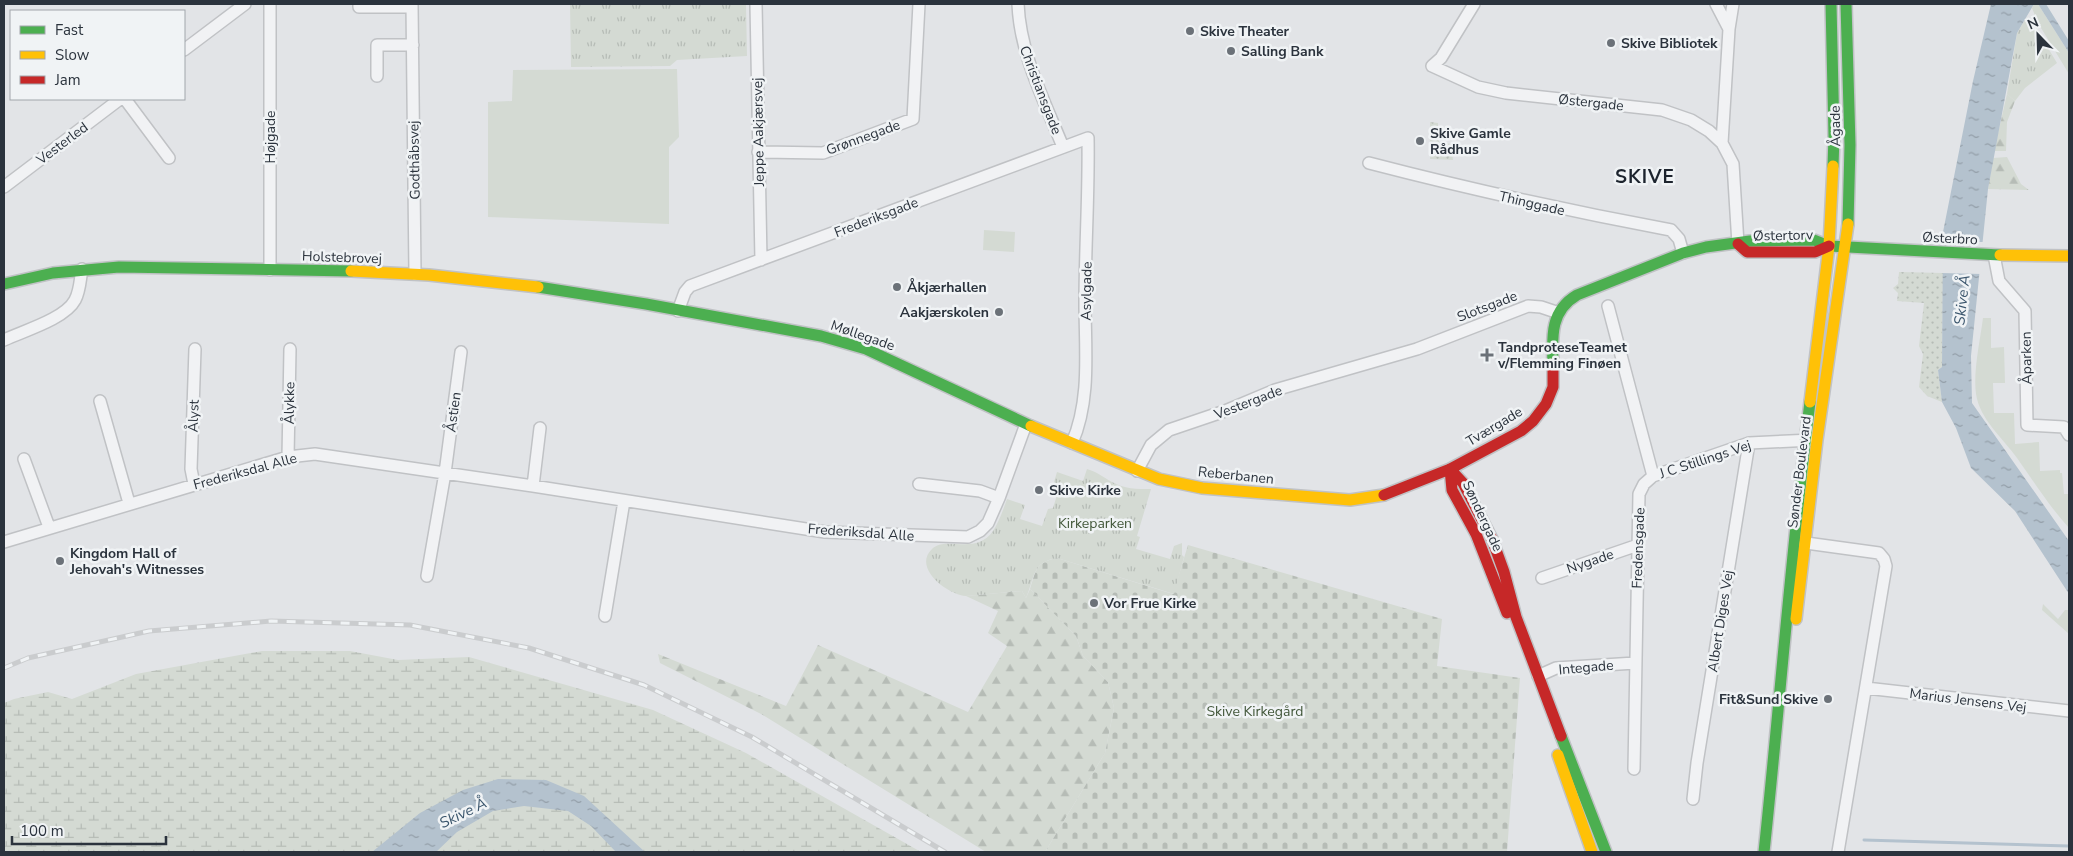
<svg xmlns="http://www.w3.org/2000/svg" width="2073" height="856" font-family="'Nunito Sans',sans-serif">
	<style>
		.grass { fill: #d4dad3 }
		.forest { fill: url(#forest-firs) }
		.wetland { fill: url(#wetland-marsh) }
		.cemetery { fill: url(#cemetery-stones) }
		.park { fill: url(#park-tufts) }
		.garden { fill: url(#garden-dots) }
		.water { fill: url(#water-ripples) }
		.pier { fill: #e2e4e7 }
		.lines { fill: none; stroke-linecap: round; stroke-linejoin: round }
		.stream { stroke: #b4c2ce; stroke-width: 3 }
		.street-casing { stroke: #c0c2c5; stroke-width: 14 }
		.fast-casing { stroke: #c0c2c5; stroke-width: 14 }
		.slow-casing { stroke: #c0c2c5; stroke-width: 14 }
		.jam-casing { stroke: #c0c2c5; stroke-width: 14 }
		.street { stroke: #f1f2f4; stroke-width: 11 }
		.fast { stroke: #4caf50; stroke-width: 11 }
		.slow { stroke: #ffc107; stroke-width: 11 }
		.jam { stroke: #c62828; stroke-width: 11 }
		.rail-casing { stroke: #caccce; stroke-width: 5 }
		.rail { stroke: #f0f3f5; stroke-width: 3; stroke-dasharray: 9; stroke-linecap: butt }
		.poi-dot { fill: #6b7178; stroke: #f0f3f5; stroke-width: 2 }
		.labels { text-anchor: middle; stroke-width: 5; stroke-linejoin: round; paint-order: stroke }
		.poi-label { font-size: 14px; font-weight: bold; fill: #2b333d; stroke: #f0f3f5; text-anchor: start }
		.street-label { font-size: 14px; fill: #2b333d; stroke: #f0f3f5 }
		.park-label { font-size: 14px; fill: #42573a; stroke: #f0f3f5 }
		.water-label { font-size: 15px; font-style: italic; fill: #3a556c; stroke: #f0f3f5 }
		.district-label { font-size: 19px; font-weight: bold; letter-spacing: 1px; fill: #1d242e; stroke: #f0f3f5 }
	</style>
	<defs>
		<pattern id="forest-firs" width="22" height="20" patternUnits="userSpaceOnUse" patternTransform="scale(1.25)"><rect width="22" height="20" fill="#d4dad3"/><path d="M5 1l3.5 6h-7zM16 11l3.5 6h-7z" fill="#b6bcb6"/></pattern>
		<pattern id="wetland-marsh" width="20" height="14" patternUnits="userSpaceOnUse" patternTransform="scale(1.25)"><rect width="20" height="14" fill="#d4dad3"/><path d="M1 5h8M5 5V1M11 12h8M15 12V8" fill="none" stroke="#b6bcb6"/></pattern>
		<pattern id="cemetery-stones" width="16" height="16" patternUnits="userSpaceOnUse" patternTransform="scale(1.25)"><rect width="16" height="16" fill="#d4dad3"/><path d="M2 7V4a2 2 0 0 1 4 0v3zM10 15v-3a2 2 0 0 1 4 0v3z" fill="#b6bcb6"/></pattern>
		<pattern id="park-tufts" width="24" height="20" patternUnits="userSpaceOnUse" patternTransform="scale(1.25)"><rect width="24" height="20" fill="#d4dad3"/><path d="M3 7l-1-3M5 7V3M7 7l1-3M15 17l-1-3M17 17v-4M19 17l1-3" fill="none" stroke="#b6bcb6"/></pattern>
		<pattern id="garden-dots" width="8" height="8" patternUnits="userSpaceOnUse" patternTransform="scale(1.25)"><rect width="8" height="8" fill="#d4dad3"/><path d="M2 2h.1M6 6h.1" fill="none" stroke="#b6bcb6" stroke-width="1.8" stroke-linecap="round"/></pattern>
		<pattern id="water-ripples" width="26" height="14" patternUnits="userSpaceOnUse" patternTransform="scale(1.25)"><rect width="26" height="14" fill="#b4c2ce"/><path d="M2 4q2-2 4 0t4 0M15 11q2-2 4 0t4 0" fill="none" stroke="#939ea8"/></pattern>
	</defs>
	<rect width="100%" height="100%" fill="#e2e4e7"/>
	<path class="grass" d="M 2034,4 L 2038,4 L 2069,53 L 2069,74 L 2038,23 L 2032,8 Z
		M 677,69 L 679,137 L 669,147 L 669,224 L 488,217 L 488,102 L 512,101 L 513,70 Z
		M 984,230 L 1015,232 L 1014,252 L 983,250 Z
		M 1983,318 L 1991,318 L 1991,348 L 2004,347 L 2005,383 L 1993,383 L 1994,413 L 2014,413 L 2015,444 L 2039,442 L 2040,471 L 2060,470 L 2060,473 L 2062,473 L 2064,494 L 2069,494 L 2069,528 C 2049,506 2034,482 2017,458 C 2003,438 1980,420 1976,394 C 1973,372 1980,341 1983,318 Z
		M 2043,604 L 2058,619 L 2065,610 L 2069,610 L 2069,634 L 2042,610 Z"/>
	<path class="forest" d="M 2007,94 L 2015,101 L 2007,122 L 2006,151 L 1994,151 Z
		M 2007,157 L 2021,184 L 2029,190 L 1988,189 L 1993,158 Z
		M 1030,589 L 1076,636 L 1083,656 L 1108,682 L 1114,708 L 1105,753 L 1045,852 L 986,852 L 761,714 L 660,663 L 658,654 L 786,706 L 818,645 L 968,712 L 1007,646 L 988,633 L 998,611 L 966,596 L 1022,591 L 1026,598 Z"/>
	<path class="wetland" d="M 262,651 L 350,651 L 398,660 L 469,657 L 653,710 L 746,753 L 921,852 L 4,852 L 4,703 L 14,699 L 48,692 L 72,699 L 136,674 Z"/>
	<path class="cemetery" d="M 1188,545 L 1442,619 L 1437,666 L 1520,678 L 1507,852 L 1045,852 L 1105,753 L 1114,708 L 1108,682 L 1083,656 L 1076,636 L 1030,589 C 1036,570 1036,562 1057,558 L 1173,594 Z"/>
	<path class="park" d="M 570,4 L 746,4 L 747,56 L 677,60 L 670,66 L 571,67 Z
		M 2026,18 L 2036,28 L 2057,63 L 2025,88 L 2015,101 L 2007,94 L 2017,33 Z
		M 1087,469 C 1097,472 1103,477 1112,482 C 1124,489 1137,489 1151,489 L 1137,536 L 1140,537 L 1136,549 L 1170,559 L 1174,546 L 1182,543 L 1182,555 L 1184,557 L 1174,594 L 1057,558 C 1032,562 1035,577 1026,598 L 1022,591 L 966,596 C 948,595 912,568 932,549 C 945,535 976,556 993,531 C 999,522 1003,510 1007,499 L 1025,505 L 1020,519 L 1042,526 L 1048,509 L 1053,508 L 1057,495 L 1051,492 L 1057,472 L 1083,481 Z"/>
	<path class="garden" d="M 1430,122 L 1438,123 L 1438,132 L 1441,132 L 1439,142 L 1451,144 L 1453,160 L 1430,159 Z
		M 1899,272 L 1943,273 L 1942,367 L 1938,370 L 1942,402 L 1927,396 L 1919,387 L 1923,354 L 1919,346 L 1924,303 L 1897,301 L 1898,293 L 1893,288 L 1898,284 Z"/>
	<path class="water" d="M 1991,4 L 2034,4 L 2017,33 L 1988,189 L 1971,356 L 1972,403 L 2069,541 L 2069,594 L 2015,511 L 1971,468 L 1956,428 L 1942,402 L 1938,370 L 1942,367 L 1943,232 L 1973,81 Z
		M 2038,4 L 2046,4 L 2069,41 L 2069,53 Z
		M 498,779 L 546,780 L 584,796 L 645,852 L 616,852 L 591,826 L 568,811 L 524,806 L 493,811 L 457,832 L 436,852 L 372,852 L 420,813 L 463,790 Z"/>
	<path class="pier" d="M 1941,242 L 1983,242 L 1982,274 L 1941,273 Z"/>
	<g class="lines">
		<path class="stream" d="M 1864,840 L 2069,846"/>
		<defs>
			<path id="street" d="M 270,4 L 270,270
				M 359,4 L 359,7 L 412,7
				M 412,4 L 415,274
				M 756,4 L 761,260
				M 1018,4 C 1020,54 1044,100 1063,147
				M 1474,4 L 1441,58 L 1432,66 L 1478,87 L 1506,93 L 1662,110 L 1691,120 L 1709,131 L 1722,143 L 1733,164 L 1738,244
				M 1716,4 L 1729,29
				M 184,50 L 245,4
				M 377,76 L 377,45 L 413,45
				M 125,99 L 169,158
				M 1722,143 L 1729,29 L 1733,4
				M 758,152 L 823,153 L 913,119 L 919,4
				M 1369,163 C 1469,189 1569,211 1671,230 L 1679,239 L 1683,253
				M 4,187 L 120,99
				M 1994,255 L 1999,281 L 2025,311 L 2027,425 L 2064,427 L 2069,435
				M 1608,306 L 1653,476
				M 678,311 L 685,292 L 690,286 L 1088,138 C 1089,193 1085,248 1085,303 C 1085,349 1091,400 1072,443
				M 4,340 C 23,331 65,319 75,300 C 80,291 80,280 82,269
				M 100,401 L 129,503
				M 288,457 L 290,349
				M 24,459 L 49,527
				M 1137,471 L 1151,445 L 1169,430 L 1225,411 L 1275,390 L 1417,349 L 1528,306 L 1541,307 L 1559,313
				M 194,484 L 191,469 L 195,349
				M 919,484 L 980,491 L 999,498
				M 533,486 L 540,428
				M 4,542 L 288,457 L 315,454 L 533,486 L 825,532 L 968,537 L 980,531 L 988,523 L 999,498 L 1026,424
				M 1799,542 L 1879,553 L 1884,559 L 1886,566 L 1838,852
				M 427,576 L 445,473 L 461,352
				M 1542,578 L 1638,545
				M 605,616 L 624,501
				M 1538,676 L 1556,668 L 1635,663
				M 1866,688 L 2069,711
				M 1634,769 L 1639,494 L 1644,484 L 1653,476 L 1749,443 L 1812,440
				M 1693,799 L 1697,763 L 1749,443"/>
			<path id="fast" d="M 1831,4 L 1834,136 L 1833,166
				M 1846,4 L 1850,145 L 1848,224
				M 4,284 L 53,273 L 119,267 L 351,271
				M 538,287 L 646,304 L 821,336 L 866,349 L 1031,426
				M 1553,364 C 1552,337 1550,311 1577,295 L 1683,253 L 1706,247 L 1750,241 L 1814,240 L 1829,246 L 2000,255
				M 1561,736 L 1606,852
				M 1764,852 C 1780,702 1791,552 1810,402"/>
			<path id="slow" d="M 2000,255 L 2069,256
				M 351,271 L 429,275 L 538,287
				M 1810,402 L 1829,246 L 1833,166
				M 1031,426 L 1159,479 L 1202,488 L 1350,500 L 1384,495
				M 1796,619 L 1817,440 L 1848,224
				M 1558,755 L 1592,852"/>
			<path id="jam" d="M 1738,244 L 1747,252 L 1815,252 L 1829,246
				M 1450,469 L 1463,483 L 1492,539 L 1504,572 L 1516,617 L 1561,736
				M 1450,469 L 1452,490 L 1476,534 L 1507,613
				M 1384,495 L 1450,469 L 1521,431 L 1533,421 L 1546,404 L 1553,387 L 1553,364"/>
		</defs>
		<use href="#street" class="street-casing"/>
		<use href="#fast" class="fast-casing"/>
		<use href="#slow" class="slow-casing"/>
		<use href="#jam" class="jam-casing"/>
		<use href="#street" class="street"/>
		<use href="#fast" class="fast"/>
		<use href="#slow" class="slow"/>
		<use href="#jam" class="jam"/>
		<defs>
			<path id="rail" d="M 4,668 L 28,658 L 149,631 L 271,621 L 410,625 L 529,648 L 644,685 L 752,737 L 945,852"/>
		</defs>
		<use href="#rail" class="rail-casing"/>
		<use href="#rail" class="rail"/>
	</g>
	<g class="poi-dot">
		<circle cx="1190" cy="31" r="5"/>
		<circle cx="1611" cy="43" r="5"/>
		<circle cx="1231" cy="51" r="5"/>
		<circle cx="1420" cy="141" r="5"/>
		<circle cx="897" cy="287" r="5"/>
		<circle cx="999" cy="312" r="5"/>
		<path d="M1484.5 347.5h5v5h5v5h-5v5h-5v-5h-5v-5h5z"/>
		<circle cx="1039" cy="490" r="5"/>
		<circle cx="60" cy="561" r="5"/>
		<circle cx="1094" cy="603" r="5"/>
		<circle cx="1828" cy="699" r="5"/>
	</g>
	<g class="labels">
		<g class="poi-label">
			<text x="1200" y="36">Skive Theater</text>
			<text x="1621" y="48">Skive Bibliotek</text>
			<text x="1241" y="56">Salling Bank</text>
			<text x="1430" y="138">Skive Gamle<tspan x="1430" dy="16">Rådhus</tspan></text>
			<text x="907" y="292">Åkjærhallen</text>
			<text x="989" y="317" text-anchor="end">Aakjærskolen</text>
			<text x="1498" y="352">TandproteseTeamet<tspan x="1498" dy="16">v/Flemming Finøen</tspan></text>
			<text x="1049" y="495">Skive Kirke</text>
			<text x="70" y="558">Kingdom Hall of<tspan x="70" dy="16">Jehovah's Witnesses</tspan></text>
			<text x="1104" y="608">Vor Frue Kirke</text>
			<text x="1818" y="704" text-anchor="end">Fit&amp;Sund Skive</text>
		</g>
		<g class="street-label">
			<text transform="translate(1041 90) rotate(69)" y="5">Christiansgade</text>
			<text transform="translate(1591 102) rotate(6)" y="5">Østergade</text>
			<text transform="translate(1835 126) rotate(-91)" y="5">Ågade</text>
			<text transform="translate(758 132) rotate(-91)" y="5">Jeppe Aakjærsvej</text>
			<text transform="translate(270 137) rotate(-90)" y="5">Højgade</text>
			<text transform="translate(863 137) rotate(-20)" y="5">Grønnegade</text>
			<text transform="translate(62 143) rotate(-37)" y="5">Vesterled</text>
			<text transform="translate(414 160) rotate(-91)" y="5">Godthåbsvej</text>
			<text transform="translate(1532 203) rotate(13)" y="5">Thinggade</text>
			<text transform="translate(876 217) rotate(-21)" y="5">Frederiksgade</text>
			<text transform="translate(1783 235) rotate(-1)" y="5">Østertorv</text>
			<text transform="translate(1950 238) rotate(3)" y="5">Østerbro</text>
			<text transform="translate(342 257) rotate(2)" y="5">Holstebrovej</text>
			<text transform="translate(1086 291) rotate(-89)" y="5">Asylgade</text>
			<text transform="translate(1487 306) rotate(-21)" y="5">Slotsgade</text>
			<text transform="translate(863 335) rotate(19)" y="5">Møllegade</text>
			<text transform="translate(2026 358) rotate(-91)" y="5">Åparken</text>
			<text transform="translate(1248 402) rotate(-21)" y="5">Vestergade</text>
			<text transform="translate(289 403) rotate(-89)" y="5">Ålykke</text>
			<text transform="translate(453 412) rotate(-82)" y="5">Åstien</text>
			<text transform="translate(193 416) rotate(-88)" y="5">Ålyst</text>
			<text transform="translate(1494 426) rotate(-31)" y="5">Tværgade</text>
			<text transform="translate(1705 459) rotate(-18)" y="5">J C Stillings Vej</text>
			<text transform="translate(245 471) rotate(-15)" y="5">Frederiksdal Alle</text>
			<text transform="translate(1799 472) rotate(-83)" y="5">Sønder Boulevard</text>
			<text transform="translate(1236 475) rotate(6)" y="5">Reberbanen</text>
			<text transform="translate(1483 516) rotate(65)" y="5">Søndergade</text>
			<text transform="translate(861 532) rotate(4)" y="5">Frederiksdal Alle</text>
			<text transform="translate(1638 548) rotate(-88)" y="5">Fredensgade</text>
			<text transform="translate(1590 561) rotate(-19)" y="5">Nygade</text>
			<text transform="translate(1720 621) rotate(-81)" y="5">Albert Diges Vej</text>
			<text transform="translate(1586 667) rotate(-5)" y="5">Integade</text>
			<text transform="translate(1968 700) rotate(7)" y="5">Marius Jensens Vej</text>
		</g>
		<g class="park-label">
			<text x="1095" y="528">Kirkeparken</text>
			<text x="1255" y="716">Skive Kirkegård</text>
		</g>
		<g class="water-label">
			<text transform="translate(1962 300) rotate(-84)" y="5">Skive Å</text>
			<text transform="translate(463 813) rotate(-26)" y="5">Skive Å</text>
		</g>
		<g class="district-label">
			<text x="1645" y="183">SKIVE</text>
		</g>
	</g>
	<rect width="2073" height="856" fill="none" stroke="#2b333d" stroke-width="10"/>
	<rect x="10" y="10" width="175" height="90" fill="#f0f3f5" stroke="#a1a6ab"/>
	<rect x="20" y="26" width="25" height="8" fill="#4caf50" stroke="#a1a6ab"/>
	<text x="55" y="35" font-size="15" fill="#2b333d">Fast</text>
	<rect x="20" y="51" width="25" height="8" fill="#ffc107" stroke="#a1a6ab"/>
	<text x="55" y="60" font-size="15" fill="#2b333d">Slow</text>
	<rect x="20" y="76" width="25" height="8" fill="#c62828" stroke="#a1a6ab"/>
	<text x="55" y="85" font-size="15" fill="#2b333d">Jam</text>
	<g transform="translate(2038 35) rotate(337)" stroke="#f0f3f5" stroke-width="4" paint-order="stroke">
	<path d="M0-4L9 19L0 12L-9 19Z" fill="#2b333d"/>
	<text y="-8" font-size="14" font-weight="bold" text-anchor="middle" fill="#2b333d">N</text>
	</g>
	<path d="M12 836v8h154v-8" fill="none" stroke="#2b333d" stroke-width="2.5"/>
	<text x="20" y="836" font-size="15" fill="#2b333d" stroke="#f0f3f5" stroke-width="4" paint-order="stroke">100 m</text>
</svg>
